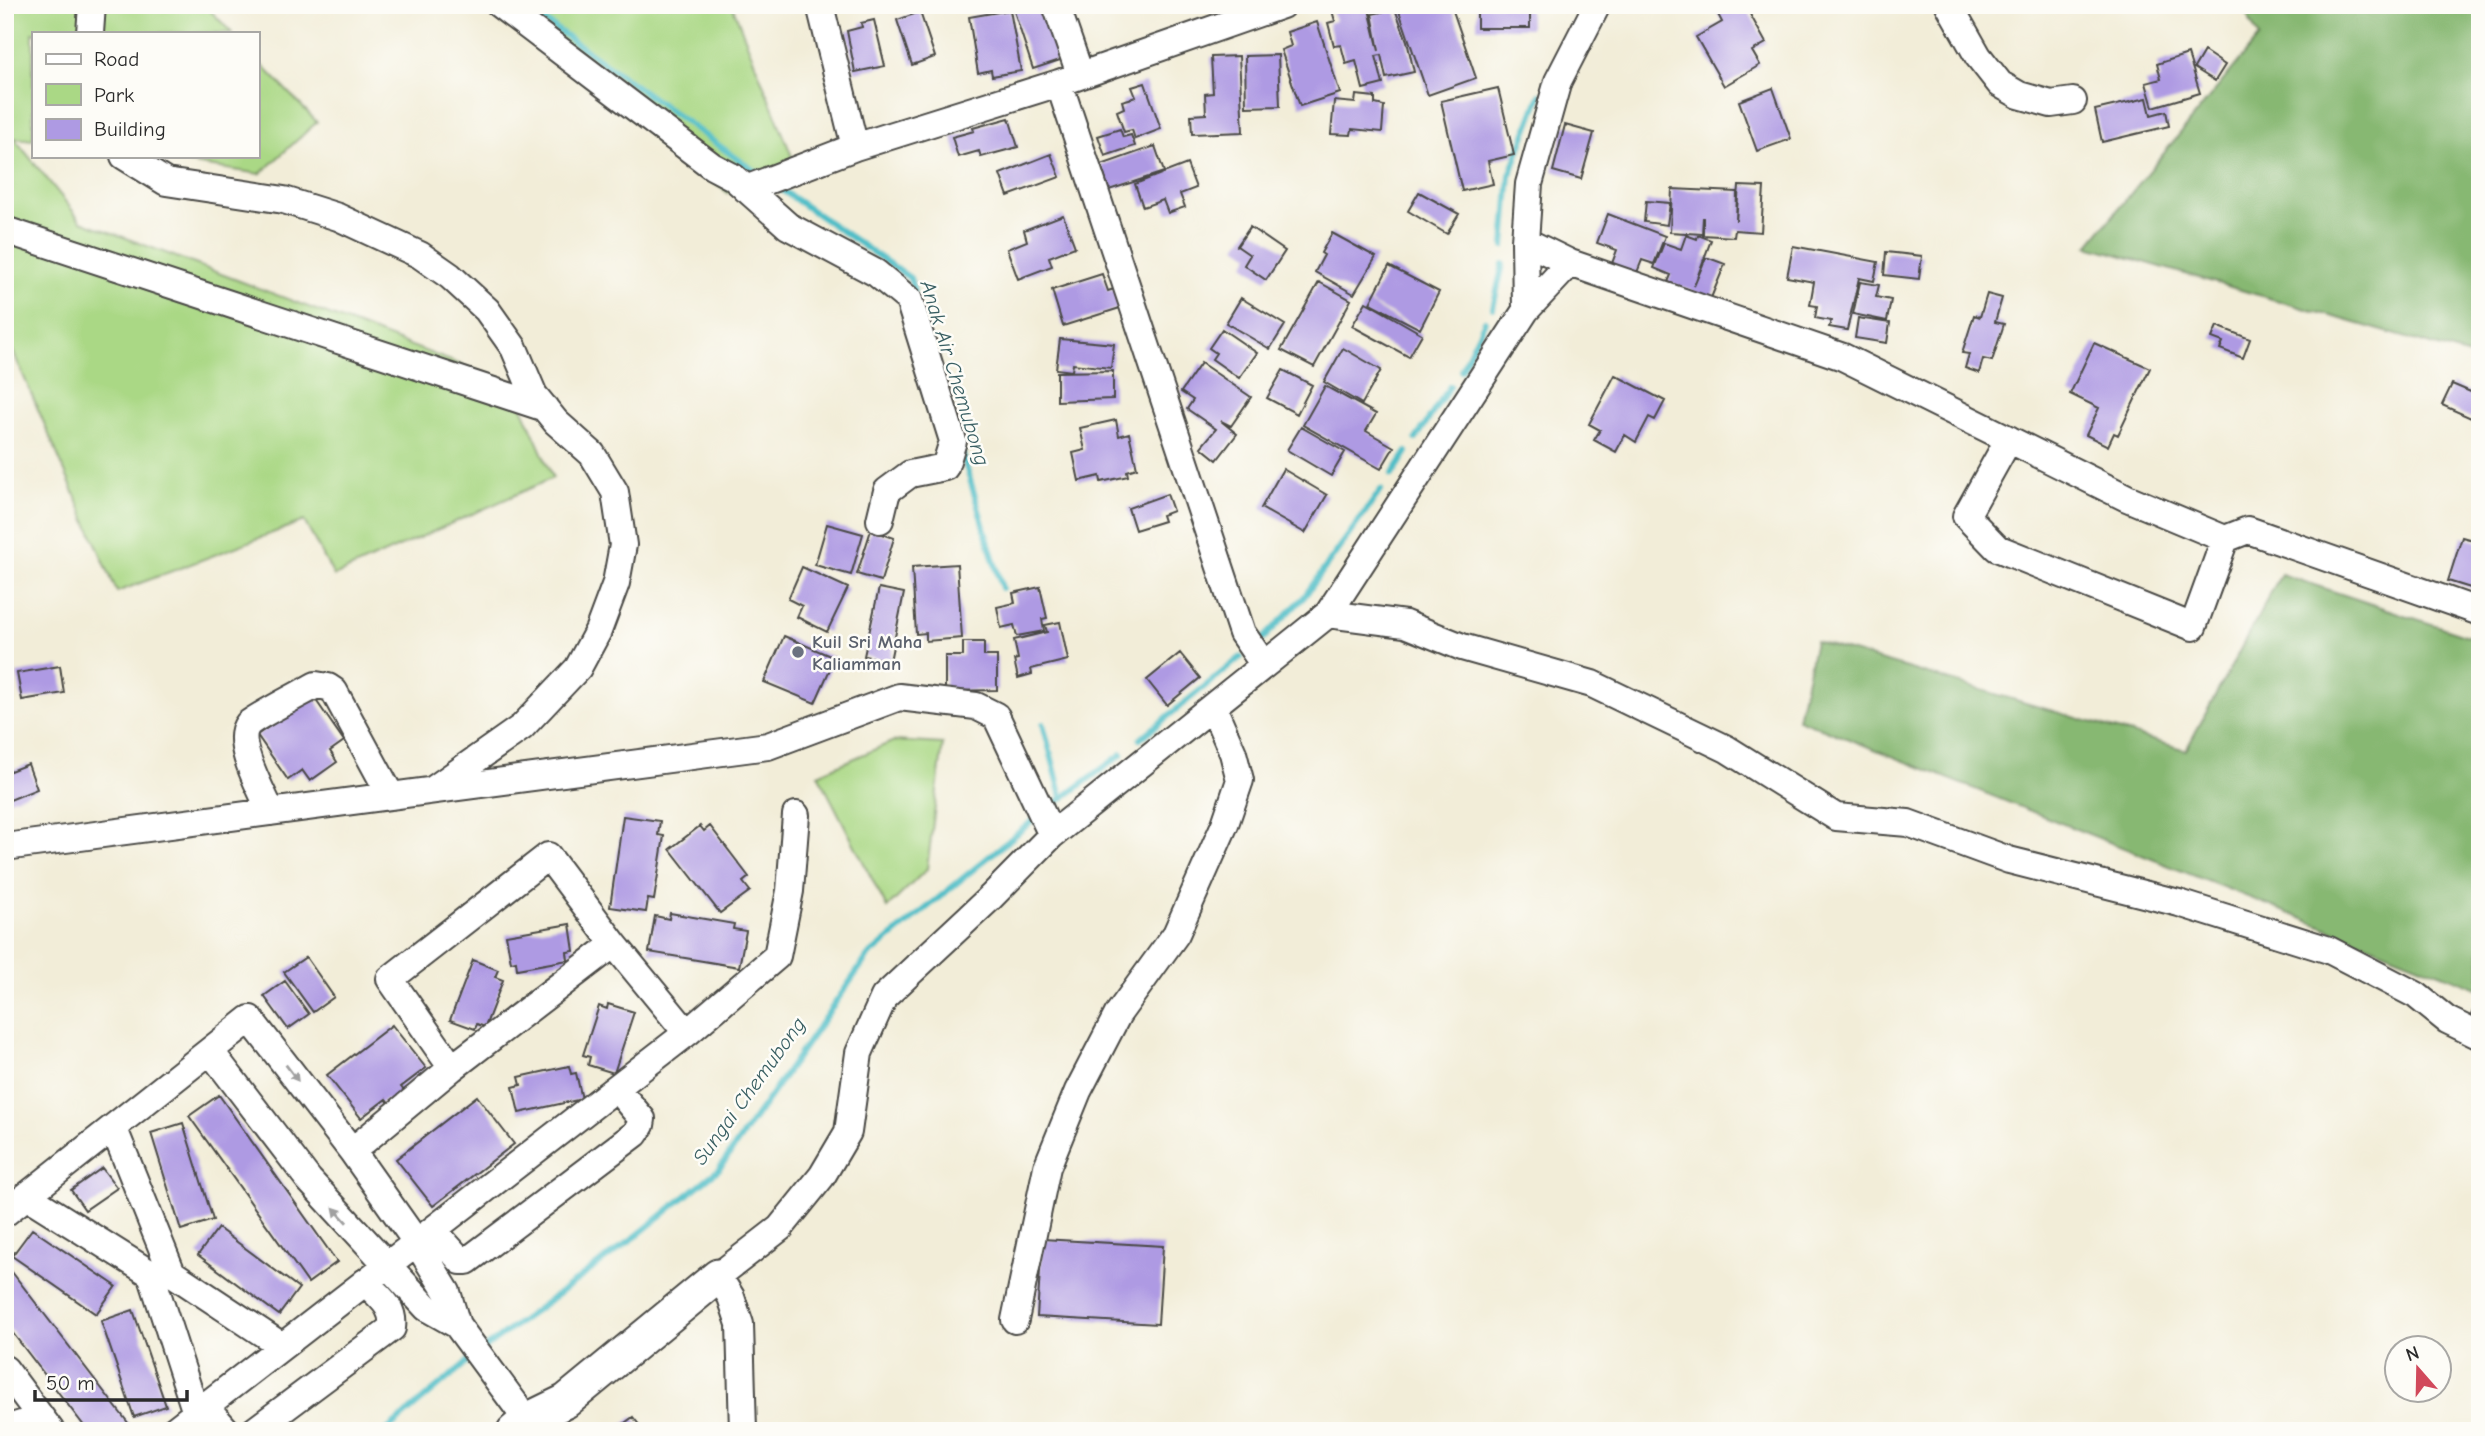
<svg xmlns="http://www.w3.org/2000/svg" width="2485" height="1436" font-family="'Comic Neue',sans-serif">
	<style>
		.green { fill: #aad885; stroke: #6a8258; stroke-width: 2 }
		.forest { fill: #87b872; stroke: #59724e; stroke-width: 2 }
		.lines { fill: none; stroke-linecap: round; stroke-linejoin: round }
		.stream { stroke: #50bec7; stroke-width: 6 }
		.building { fill: #ae9ae3 }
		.minor-casing { stroke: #494845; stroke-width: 30 }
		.major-casing { stroke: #494845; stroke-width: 37 }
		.minor { stroke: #fff; stroke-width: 26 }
		.major { stroke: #fff; stroke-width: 33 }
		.oneway { fill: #a0a0a0 }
		.worship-dot { fill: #6b7280; stroke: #fdfcf7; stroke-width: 2.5 }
		.labels { text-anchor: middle; stroke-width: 5; stroke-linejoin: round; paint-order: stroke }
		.worship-label { font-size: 19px; font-weight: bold; fill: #5b616d; stroke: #fdfcf7; text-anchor: start }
		.water-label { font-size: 21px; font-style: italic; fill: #385e62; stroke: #fdfcf7 }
	</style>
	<rect width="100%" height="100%" fill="#fdfcf7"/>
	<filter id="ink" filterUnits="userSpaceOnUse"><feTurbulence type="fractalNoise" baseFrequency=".0143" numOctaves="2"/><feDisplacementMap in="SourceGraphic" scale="14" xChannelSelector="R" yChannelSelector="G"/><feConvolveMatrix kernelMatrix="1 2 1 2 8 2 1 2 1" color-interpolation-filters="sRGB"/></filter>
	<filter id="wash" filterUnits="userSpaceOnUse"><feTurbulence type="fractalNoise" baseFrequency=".00686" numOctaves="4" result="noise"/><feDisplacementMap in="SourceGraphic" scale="28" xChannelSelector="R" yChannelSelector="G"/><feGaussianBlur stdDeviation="1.57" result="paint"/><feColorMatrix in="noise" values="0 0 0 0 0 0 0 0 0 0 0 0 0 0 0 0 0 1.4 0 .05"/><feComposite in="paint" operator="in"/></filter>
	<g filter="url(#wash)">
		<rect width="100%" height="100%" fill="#f2edd8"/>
		<path class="green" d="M 5,5 L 205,5 L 232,33 L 33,33 L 33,140 L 14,138 L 81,221 L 512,384 L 553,478 L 334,576 L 304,521 L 117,592 L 5,333 Z
			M 484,5 L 732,5 L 793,159 L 728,193 Z
			M 257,60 L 317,122 L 260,174 L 140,156 L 257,156 Z
			M 894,741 L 943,744 L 927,869 L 887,908 L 818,774 Z"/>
		<path class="forest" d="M 2241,5 L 2480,5 L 2480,359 L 2088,246 L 2259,37 Z
			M 2281,574 L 2480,640 L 2480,989 L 1798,719 L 1815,641 L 2186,750 Z"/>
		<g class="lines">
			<path class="stream" d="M 523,5 L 760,175
				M 779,188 L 910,278 L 914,291
				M 1504,246 L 1510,175 L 1540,95
				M 1493,308 L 1503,264
				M 1461,370 L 1485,321
				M 1416,439 L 1450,386
				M 961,449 L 1002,588
				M 1392,475 L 1407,452
				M 1263,639 L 1304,597 L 1381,490
				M 1043,724 L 1062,797
				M 1140,739 L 1241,657
				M 1048,809 L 1122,754
				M 482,1350 L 630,1241 L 719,1169 L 868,956 L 1036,818
				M 386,1431 L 473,1357"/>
		</g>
		<g id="blocks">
			<path class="building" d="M 1012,5 L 1055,5 L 1072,56 L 1033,69 Z
				M 1097,5 L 1121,5 L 1121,6 L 1100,13 Z
				M 1199,5 L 1219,5 L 1219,6 L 1200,11 Z
				M 1339,5 L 1368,5 L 1379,51 L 1372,14 L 1395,9 L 1407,41 L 1414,72 L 1386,78 L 1381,55 L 1376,56 L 1383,84 L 1363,89 L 1356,61 L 1346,64 L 1341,45 L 1334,46 L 1328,23 L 1335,21 L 1331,7 Z
				M 1397,5 L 1451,5 L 1476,78 L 1428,95 Z
				M 1477,5 L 1530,5 L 1530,28 L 1477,28 Z
				M 1713,5 L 1745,5 L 1766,43 L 1752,51 L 1760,65 L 1724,86 L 1696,37 L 1722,22 Z
				M 1010,10 L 1021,71 L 992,76 L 991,70 L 978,73 L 969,17 Z
				M 920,12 L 935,57 L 912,65 L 897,20 Z
				M 874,20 L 885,66 L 855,72 L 847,31 L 862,27 L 861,23 Z
				M 1317,22 L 1340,93 L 1300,106 L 1281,50 L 1291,46 L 1287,32 Z
				M 2204,51 L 2225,65 L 2215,81 L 2194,68 Z
				M 2188,54 L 2200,93 L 2153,107 L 2146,83 L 2161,79 L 2157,64 Z
				M 1278,55 L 1280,106 L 1246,107 L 1245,56 Z
				M 1239,56 L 1243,132 L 1192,134 L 1191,115 L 1206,114 L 1205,94 L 1213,93 L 1211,57 Z
				M 1145,83 L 1161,129 L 1135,139 L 1132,130 L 1124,132 L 1117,111 L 1124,108 L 1122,101 L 1136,97 L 1132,87 Z
				M 1498,88 L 1514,155 L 1488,161 L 1493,184 L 1462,191 L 1441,101 Z
				M 1773,88 L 1791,139 L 1757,151 L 1739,101 Z
				M 1356,95 L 1375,97 L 1375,104 L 1384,106 L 1382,132 L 1352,129 L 1351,135 L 1331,134 L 1334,101 L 1355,103 Z
				M 2147,98 L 2151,115 L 2166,111 L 2169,126 L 2102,142 L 2095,110 Z
				M 1009,118 L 1018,147 L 981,157 L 979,151 L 958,157 L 952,137 L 974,131 L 973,128 Z
				M 1565,125 L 1594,133 L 1581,179 L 1553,171 Z
				M 1120,129 L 1123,137 L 1131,135 L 1135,146 L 1105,156 L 1098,136 Z
				M 1155,146 L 1164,172 L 1109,190 L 1101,165 Z
				M 1051,154 L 1060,177 L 1008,196 L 1000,174 Z
				M 1187,164 L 1196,188 L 1180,194 L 1185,207 L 1168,213 L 1163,200 L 1143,207 L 1135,184 Z
				M 1739,186 L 1764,187 L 1761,232 L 1735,230 L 1734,237 L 1703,235 L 1703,217 L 1702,234 L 1670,232 L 1672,189 L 1737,192 L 1736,221 Z
				M 1419,192 L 1459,214 L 1447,234 L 1408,211 Z
				M 1646,201 L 1670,203 L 1667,225 L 1644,222 Z
				M 1608,214 L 1665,236 L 1654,264 L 1642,260 L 1636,275 L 1611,266 L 1617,250 L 1597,243 Z
				M 1063,215 L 1075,247 L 1049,257 L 1052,266 L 1018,279 L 1007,249 L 1027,241 L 1024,230 Z
				M 1250,227 L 1285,251 L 1266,280 L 1244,265 L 1250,255 L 1237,246 Z
				M 1332,233 L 1376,257 L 1354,294 L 1315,272 L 1324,255 L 1321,253 Z
				M 1686,235 L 1697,239 L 1698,235 L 1711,240 L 1694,286 L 1706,257 L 1725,264 L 1711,298 L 1668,282 L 1671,275 L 1654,268 L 1664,243 L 1681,249 Z
				M 1793,246 L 1878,262 L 1874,281 L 1859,278 L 1847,330 L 1829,327 L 1831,321 L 1815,318 L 1817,306 L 1810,305 L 1814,282 L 1787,277 Z
				M 1886,252 L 1922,256 L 1919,279 L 1884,275 Z
				M 1389,266 L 1439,292 L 1420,329 L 1370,303 Z
				M 1102,274 L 1108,291 L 1117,288 L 1123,307 L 1063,326 L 1052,290 Z
				M 1319,282 L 1351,300 L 1314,367 L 1281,350 Z
				M 1860,282 L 1879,285 L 1876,297 L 1891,300 L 1887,321 L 1853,314 Z
				M 1987,294 L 2002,298 L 1995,322 L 2004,324 L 1992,361 L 1983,359 L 1979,373 L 1965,368 L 1969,354 L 1962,353 L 1974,315 L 1980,317 Z
				M 1241,298 L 1285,325 L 1270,349 L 1226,323 Z
				M 1366,302 L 1422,334 L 1409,357 L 1352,326 Z
				M 1858,318 L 1890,323 L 1887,343 L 1855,338 Z
				M 2217,326 L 2250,339 L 2243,358 L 2220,349 L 2223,342 L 2212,338 Z
				M 1222,329 L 1257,353 L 1239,378 L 1212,359 L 1216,353 L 1209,348 Z
				M 1060,339 L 1114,344 L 1111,368 L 1073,364 L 1072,371 L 1056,369 Z
				M 2094,343 L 2150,368 L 2118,435 L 2114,433 L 2108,446 L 2086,435 L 2099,408 L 2070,394 Z
				M 1343,348 L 1381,370 L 1362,404 L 1324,382 Z
				M 1201,363 L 1251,397 L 1231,426 L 1221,421 L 1237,434 L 1217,460 L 1201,447 L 1216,429 L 1187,409 L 1193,400 L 1181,392 Z
				M 1283,370 L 1312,385 L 1297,414 L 1267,398 Z
				M 1113,371 L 1113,399 L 1057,401 L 1057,372 Z
				M 1615,375 L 1665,401 L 1655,420 L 1649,417 L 1636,442 L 1625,435 L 1616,452 L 1594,440 L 1600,430 L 1589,424 Z
				M 2452,384 L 2480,396 L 2480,422 L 2442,405 Z
				M 1325,386 L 1376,414 L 1366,431 L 1394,447 L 1381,469 L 1303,425 Z
				M 1116,420 L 1119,436 L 1129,433 L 1137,468 L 1127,471 L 1128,476 L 1101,482 L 1100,476 L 1079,481 L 1073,453 L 1085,450 L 1080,428 Z
				M 1301,427 L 1345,452 L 1331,476 L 1287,450 Z
				M 1283,469 L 1327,495 L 1305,533 L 1261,508 Z
				M 1167,494 L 1173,511 L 1162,515 L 1164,521 L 1135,530 L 1128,508 Z
				M 827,524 L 863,534 L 851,575 L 815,565 Z
				M 871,530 L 894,538 L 881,581 L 857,574 Z
				M 2462,537 L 2480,542 L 2480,581 L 2477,590 L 2448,581 Z
				M 957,564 L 962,638 L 926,641 L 926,633 L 916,634 L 912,567 Z
				M 802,567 L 848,588 L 827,632 L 797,617 L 802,606 L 788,599 Z
				M 1040,587 L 1047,618 L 1042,619 L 1044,631 L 1017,636 L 1014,625 L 1001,628 L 997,607 L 1015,603 L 1013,593 Z
				M 879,588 L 904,593 L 890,661 L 864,656 Z
				M 1060,622 L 1068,660 L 1031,669 L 1032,674 L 1018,678 L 1014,660 L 1018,659 L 1014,640 L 1047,632 L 1045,625 Z
				M 784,636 L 835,658 L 815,703 L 764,682 Z
				M 963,642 L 984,642 L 984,656 L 997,656 L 997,690 L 945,691 L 945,656 L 963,656 Z
				M 1180,653 L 1200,678 L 1167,705 L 1147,680 Z
				M 60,666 L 64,693 L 22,700 L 17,673 Z
				M 313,696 L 344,741 L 330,751 L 337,762 L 310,781 L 302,770 L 288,780 L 257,735 Z
				M 28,764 L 37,789 L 5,802 L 5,773 Z
				M 623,816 L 660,821 L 658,835 L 664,836 L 654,900 L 648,899 L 646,912 L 610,907 Z
				M 700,826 L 704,831 L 710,826 L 749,877 L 743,882 L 750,891 L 720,913 L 670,849 Z
				M 670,913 L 734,924 L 733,929 L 746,931 L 739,967 L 649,952 L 655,916 L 669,919 Z
				M 570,924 L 574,951 L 567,952 L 568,960 L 517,969 L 516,961 L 511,962 L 506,935 Z
				M 306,957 L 334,997 L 313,1012 L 284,972 Z
				M 473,960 L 498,970 L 495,977 L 503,980 L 485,1027 L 477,1024 L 475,1029 L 450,1020 Z
				M 285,981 L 309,1014 L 288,1029 L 264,996 Z
				M 2480,992 L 2480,1031 L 2467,1026 Z
				M 608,1004 L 634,1012 L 614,1073 L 588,1065 L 590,1057 L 583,1055 L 599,1006 L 607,1009 Z
				M 392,1025 L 426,1068 L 401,1087 L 409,1097 L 394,1109 L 386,1099 L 361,1118 L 327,1075 Z
				M 569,1066 L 571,1074 L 576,1073 L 582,1099 L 519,1113 L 513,1087 L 521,1085 L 519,1077 Z
				M 219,1095 L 337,1262 L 308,1283 L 189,1116 Z
				M 477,1096 L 514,1144 L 433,1206 L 396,1159 Z
				M 183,1123 L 213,1220 L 181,1230 L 151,1133 Z
				M 102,1168 L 117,1188 L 85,1210 L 71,1190 Z
				M 218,1228 L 299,1288 L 279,1315 L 198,1255 Z
				M 32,1229 L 116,1286 L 96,1314 L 12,1256 Z
				M 1042,1239 L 1163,1246 L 1158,1324 L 1037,1317 Z
				M 5,1263 L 129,1424 L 120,1431 L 88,1431 L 5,1323 Z
				M 133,1310 L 166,1406 L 134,1417 L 101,1321 Z
				M 633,1417 L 644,1431 L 614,1431 Z"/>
		</g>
	</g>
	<g filter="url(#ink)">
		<use href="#blocks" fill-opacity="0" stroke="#494845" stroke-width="2"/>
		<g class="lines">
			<defs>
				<path id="minor" d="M 500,5 L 712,166 L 733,177 L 788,226 L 876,273 L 909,300 L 953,441 L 945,467 L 910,474 L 887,491 L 880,520
					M 820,5 L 855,147
					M 1056,5 L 1080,74
					M 1949,5 L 1978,56 L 2000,84 L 2019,95 L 2051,104 L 2073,101
					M 90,33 L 92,5
					M 1059,83 L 1242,633 L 1264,665
					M 124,156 L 166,182 L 284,200 L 338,217 L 420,255 L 450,276 L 487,310 L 514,348 L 534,395 L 556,422 L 592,454 L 615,492 L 623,545 L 616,583 L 598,631 L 578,668 L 522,727 L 434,789
					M 746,189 L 855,147 L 1059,83 L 1282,5
					M 5,230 L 545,408
					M 1525,241 L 1570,263 L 1843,357 L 2127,498 L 2225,539 L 2248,530 L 2480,612
					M 1526,310 L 1570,263
					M 2009,439 L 1966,516 L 1997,548 L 2193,627 L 2225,539
					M 1328,614 L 1405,624 L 1462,647 L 1592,684 L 1727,749 L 1836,817 L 1908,823 L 2009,860 L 2179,903 L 2329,950 L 2416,995 L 2447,1020 L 2480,1036
					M 271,812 C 263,793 233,742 248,724 C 255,717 304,692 316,685 L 328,687 L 334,691 L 391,796
					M 5,847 L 768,746 L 899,697 L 976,706 L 996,716 L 1052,835
					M 211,1052 L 309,1180 L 427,1308 L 457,1325
					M 452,1068 L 390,979 L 548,856 L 614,944 L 687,1033
					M 114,1129 L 172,1273
					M 352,1151 L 452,1068 L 614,944
					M 27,1196 L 151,1274 L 172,1273 L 282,1346
					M 5,1213 L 250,1019 L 352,1151 L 417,1243 L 447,1292 L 457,1325 L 535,1431
					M 434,1231 L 461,1261 L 467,1261 L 635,1134 L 641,1125 L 642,1119 L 616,1088
					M 151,1274 L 196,1413
					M 1015,1320 L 1047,1167 L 1078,1091 L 1118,1014 L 1176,934 L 1225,824 L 1240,780 L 1233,753 L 1213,707
					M 5,1369 L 51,1431
					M 205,1406 L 227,1431
					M 5,1429 L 41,1418
					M 173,1431 L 687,1033 L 777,956 L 790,891 L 796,815
					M 254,1431 L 392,1328 C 395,1306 379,1297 365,1282
					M 743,1431 L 740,1324 L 731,1297 L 718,1276 L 780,1228 L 822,1176 L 848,1132 L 859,1053 L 884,997 L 991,897 L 1052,835 L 1328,614 L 1526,310 L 1525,241 L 1529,184 L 1558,81 L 1597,5"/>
				<path id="major" d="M 514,1431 L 527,1420 L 566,1401 L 718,1276"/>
			</defs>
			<use href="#minor" class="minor-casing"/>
			<use href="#major" class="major-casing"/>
			<use href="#minor" class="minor"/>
			<use href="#major" class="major"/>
		</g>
		<defs><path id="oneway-solid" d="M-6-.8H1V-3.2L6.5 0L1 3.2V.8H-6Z" transform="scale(1.75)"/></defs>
		<g class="oneway">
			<use href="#oneway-solid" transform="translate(292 1073) rotate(53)"/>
			<use href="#oneway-solid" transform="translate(340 1215) rotate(-132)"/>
		</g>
	</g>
	<circle class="worship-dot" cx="798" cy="652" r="7"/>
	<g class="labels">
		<g class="worship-label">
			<text x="812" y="648">Kuil Sri Maha<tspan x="812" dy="22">Kaliamman</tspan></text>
		</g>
		<g class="water-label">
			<text transform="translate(955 373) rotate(73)" y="7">Anak Air Chemubong</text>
			<text transform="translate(749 1091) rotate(-54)" y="7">Sungai Chemubong</text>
		</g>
	</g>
	<rect width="2485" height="1436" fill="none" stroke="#fdfcf7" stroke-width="28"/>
	<rect x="32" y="32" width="228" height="126" fill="#fdfcf7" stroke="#a9a8a5" stroke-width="2"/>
	<rect x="46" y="54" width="35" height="10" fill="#ffffff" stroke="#a9a8a5" stroke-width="2"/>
	<text x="94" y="66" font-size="21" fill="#2b2b2b">Road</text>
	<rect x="46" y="84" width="35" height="21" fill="#aad885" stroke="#a9a8a5" stroke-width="2"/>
	<text x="94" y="102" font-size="21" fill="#2b2b2b">Park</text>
	<rect x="46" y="119" width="35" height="21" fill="#ae9ae3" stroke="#a9a8a5" stroke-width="2"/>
	<text x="94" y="136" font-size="21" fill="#2b2b2b">Building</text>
	<g transform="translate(2418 1369) rotate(340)"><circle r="33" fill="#fdfcf7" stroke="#a9a8a5" stroke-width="2"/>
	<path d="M0-5L12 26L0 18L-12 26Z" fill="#d1495b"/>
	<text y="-10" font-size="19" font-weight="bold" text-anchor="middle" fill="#2b2b2b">N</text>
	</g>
	<path d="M35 1390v10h152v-10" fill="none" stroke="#2b2b2b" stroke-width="3.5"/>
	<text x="46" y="1390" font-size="21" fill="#2b2b2b" stroke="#fdfcf7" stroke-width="5" paint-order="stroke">50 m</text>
</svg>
